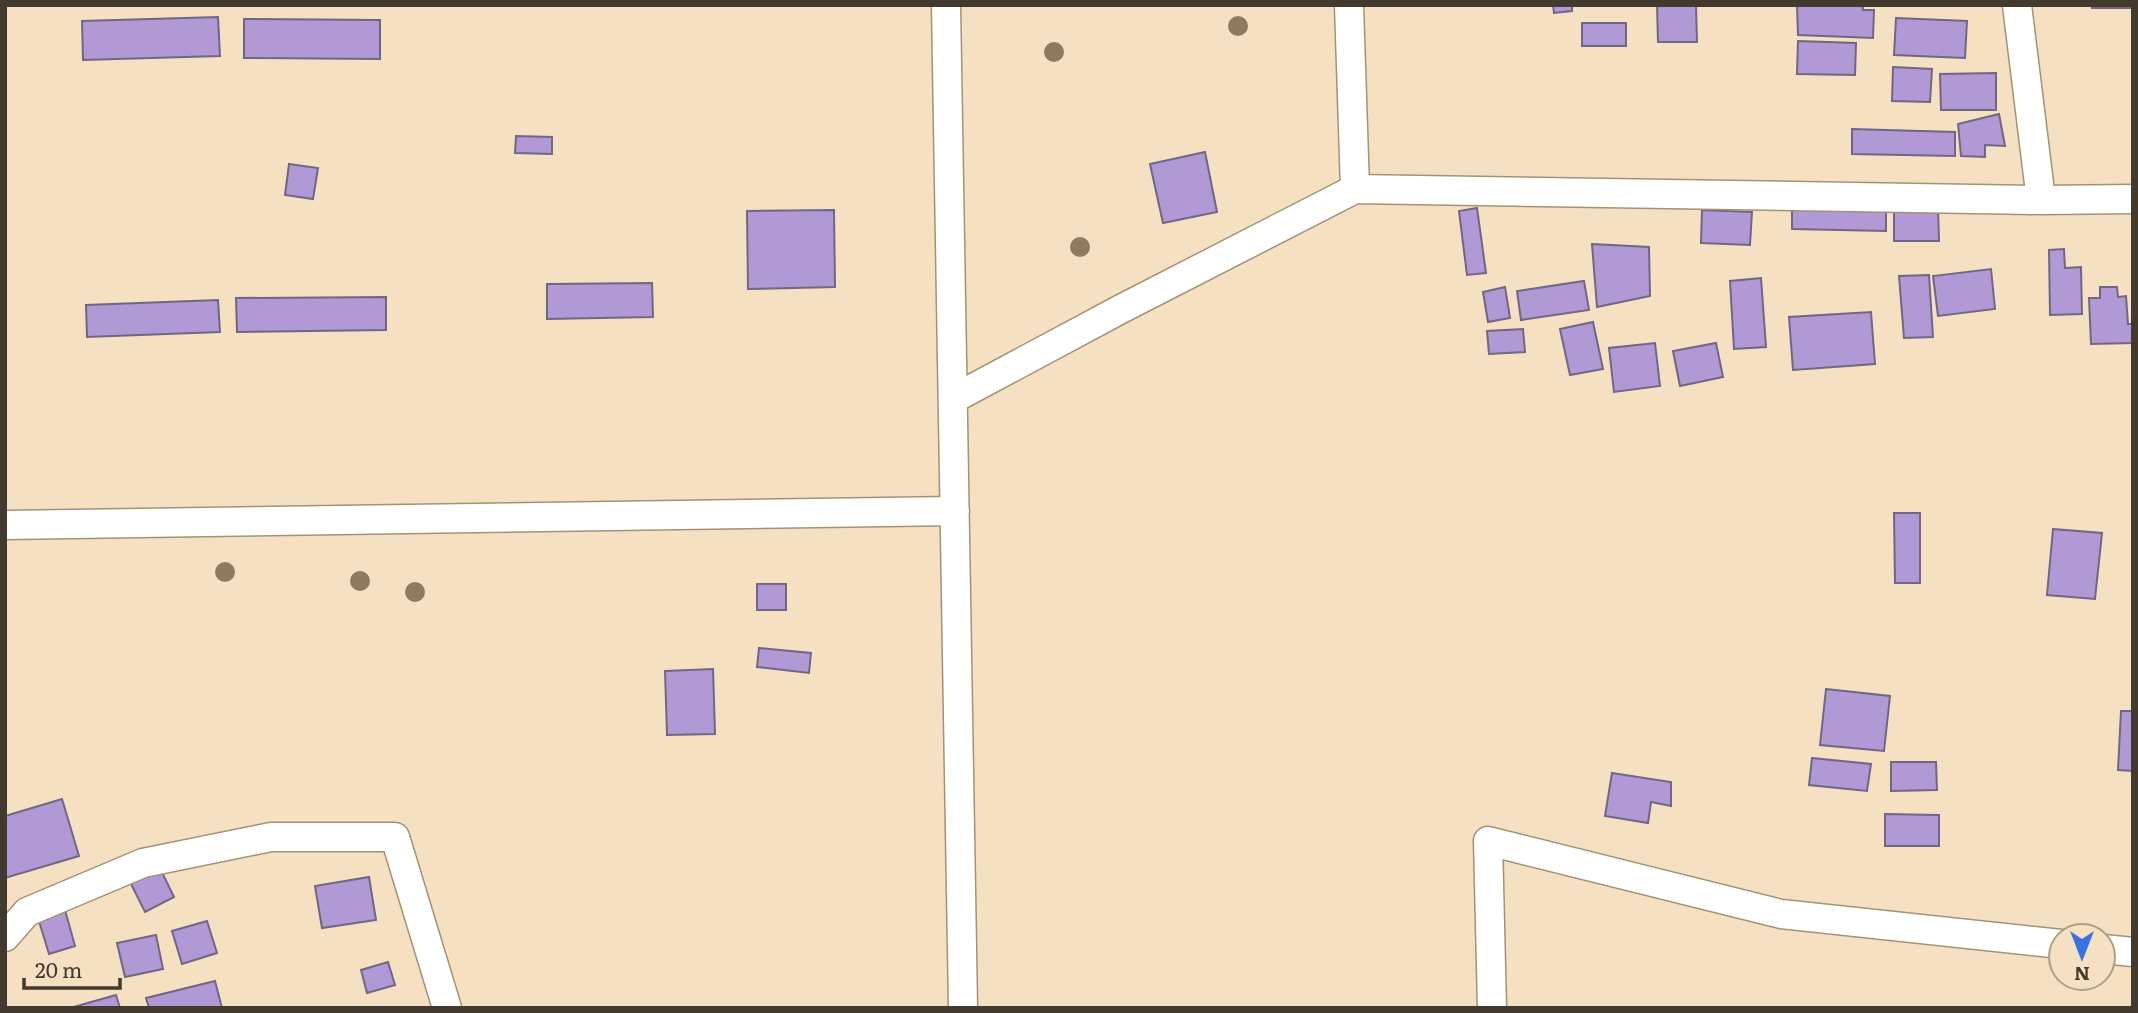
<svg xmlns="http://www.w3.org/2000/svg" width="2138" height="1013" font-family="Literata,serif">
	<style>
		.building { fill: #b099d5; stroke: #716683; stroke-width: 2 }
		.lines { fill: none; stroke-linecap: round; stroke-linejoin: round }
		.minor-casing { stroke: #a59275; stroke-width: 31 }
		.minor { stroke: #fff; stroke-width: 28 }
		.tree { fill: #8d7b5e }
	</style>
	<rect width="100%" height="100%" fill="#f5e1c2"/>
	<path class="building" d="M 1553,5 L 1572,5 L 1572,11 L 1554,13 Z
		M 1657,5 L 1696,5 L 1697,42 L 1658,42 Z
		M 1797,5 L 1863,5 L 1863,10 L 1874,10 L 1873,38 L 1798,35 Z
		M 2092,5 L 2132,5 L 2132,8 L 2092,8 Z
		M 218,17 L 220,56 L 83,60 L 82,21 Z
		M 1896,18 L 1967,21 L 1965,58 L 1894,55 Z
		M 244,19 L 380,20 L 380,59 L 244,58 Z
		M 1582,23 L 1626,23 L 1626,46 L 1582,46 Z
		M 1798,41 L 1856,43 L 1855,75 L 1797,74 Z
		M 1893,67 L 1932,69 L 1930,102 L 1892,101 Z
		M 1996,73 L 1996,110 L 1941,110 L 1940,74 Z
		M 1999,114 L 2005,146 L 1985,145 L 1985,157 L 1961,156 L 1958,124 Z
		M 1852,129 L 1955,132 L 1955,156 L 1852,154 Z
		M 516,136 L 552,137 L 552,154 L 515,153 Z
		M 1205,152 L 1217,212 L 1163,223 L 1150,164 Z
		M 289,164 L 318,168 L 313,199 L 285,195 Z
		M 1792,203 L 1886,205 L 1886,231 L 1792,229 Z
		M 1477,208 L 1486,273 L 1467,275 L 1459,211 Z
		M 1938,208 L 1939,241 L 1894,241 L 1894,209 Z
		M 834,210 L 835,287 L 748,289 L 747,211 Z
		M 1702,210 L 1752,212 L 1750,245 L 1701,243 Z
		M 1592,244 L 1649,247 L 1650,296 L 1597,307 Z
		M 2064,249 L 2065,268 L 2081,267 L 2082,314 L 2050,315 L 2049,250 Z
		M 1991,269 L 1995,309 L 1938,316 L 1933,276 Z
		M 1929,275 L 1933,337 L 1904,338 L 1899,276 Z
		M 1761,278 L 1766,347 L 1734,349 L 1730,281 Z
		M 1584,281 L 1589,310 L 1521,320 L 1517,291 Z
		M 652,283 L 653,317 L 547,319 L 547,284 Z
		M 1505,287 L 1510,318 L 1488,322 L 1483,292 Z
		M 2100,287 L 2117,287 L 2118,297 L 2126,296 L 2128,324 L 2133,324 L 2133,343 L 2091,344 L 2089,298 L 2100,298 Z
		M 386,297 L 386,330 L 237,332 L 236,298 Z
		M 218,300 L 220,332 L 87,337 L 86,305 Z
		M 1871,312 L 1875,364 L 1793,370 L 1789,317 Z
		M 1593,322 L 1603,369 L 1570,375 L 1560,329 Z
		M 1523,329 L 1525,352 L 1489,354 L 1487,331 Z
		M 1655,343 L 1660,386 L 1614,392 L 1609,348 Z
		M 1716,343 L 1723,377 L 1680,386 L 1673,351 Z
		M 1894,513 L 1920,513 L 1920,583 L 1895,583 Z
		M 2053,529 L 2102,533 L 2095,599 L 2047,595 Z
		M 757,584 L 786,584 L 786,610 L 757,610 Z
		M 759,648 L 811,653 L 809,673 L 757,667 Z
		M 713,669 L 715,734 L 667,735 L 665,671 Z
		M 1826,689 L 1890,696 L 1884,751 L 1820,745 Z
		M 2121,711 L 2133,711 L 2133,771 L 2118,770 Z
		M 1812,758 L 1871,764 L 1867,791 L 1809,785 Z
		M 1891,762 L 1936,762 L 1937,790 L 1891,791 Z
		M 1612,773 L 1671,782 L 1671,806 L 1651,802 L 1648,823 L 1605,816 Z
		M 62,799 L 79,856 L 5,878 L 5,816 Z
		M 1885,814 L 1939,815 L 1939,846 L 1885,846 Z
		M 157,862 L 174,897 L 145,912 L 127,876 Z
		M 369,877 L 376,920 L 322,928 L 315,886 Z
		M 65,910 L 75,946 L 49,954 L 38,918 Z
		M 207,921 L 217,953 L 182,964 L 172,931 Z
		M 156,935 L 163,969 L 125,977 L 117,943 Z
		M 388,962 L 395,985 L 367,993 L 361,970 Z
		M 215,981 L 222,1008 L 149,1008 L 146,998 Z
		M 116,995 L 120,1008 L 70,1008 Z"/>
	<g class="lines">
		<defs>
			<path id="minor" d="M 946,5 L 963,1008
				M 1349,5 L 1355,189
				M 2017,5 L 2041,200
				M 953,399 L 1121,309 L 1355,189 L 2041,200 L 2133,199
				M 5,525 L 955,511
				M 5,937 L 27,912 L 143,863 L 271,837 L 395,837 L 447,1008
				M 2103,949 L 2133,952
				M 1492,1008 L 1488,841 L 1781,914 L 2061,944"/>
		</defs>
		<use href="#minor" class="minor-casing"/>
		<use href="#minor" class="minor"/>
	</g>
	<g class="tree">
		<circle cx="1238" cy="26" r="10"/>
		<circle cx="1054" cy="52" r="10"/>
		<circle cx="1080" cy="247" r="10"/>
		<circle cx="225" cy="572" r="10"/>
		<circle cx="360" cy="581" r="10"/>
		<circle cx="415" cy="592" r="10"/>
	</g>
	<rect width="2138" height="1013" fill="none" stroke="#423a2e" stroke-width="14"/>
	<g transform="translate(2082 957) rotate(180)"><circle r="33" fill="#f5e1c2" stroke="#ad9e87" stroke-width="2"/>
	<path d="M0-5L12 26L0 18L-12 26Z" fill="#3a71e1"/>
	<text y="-10" font-size="19" font-weight="bold" text-anchor="middle" fill="#423a2e">N</text>
	</g>
	<path d="M24 978v10h96v-10" fill="none" stroke="#423a2e" stroke-width="3.5"/>
	<text x="35" y="978" font-size="21" fill="#423a2e" stroke="#f5e1c2" stroke-width="5" paint-order="stroke">20 m</text>
</svg>
